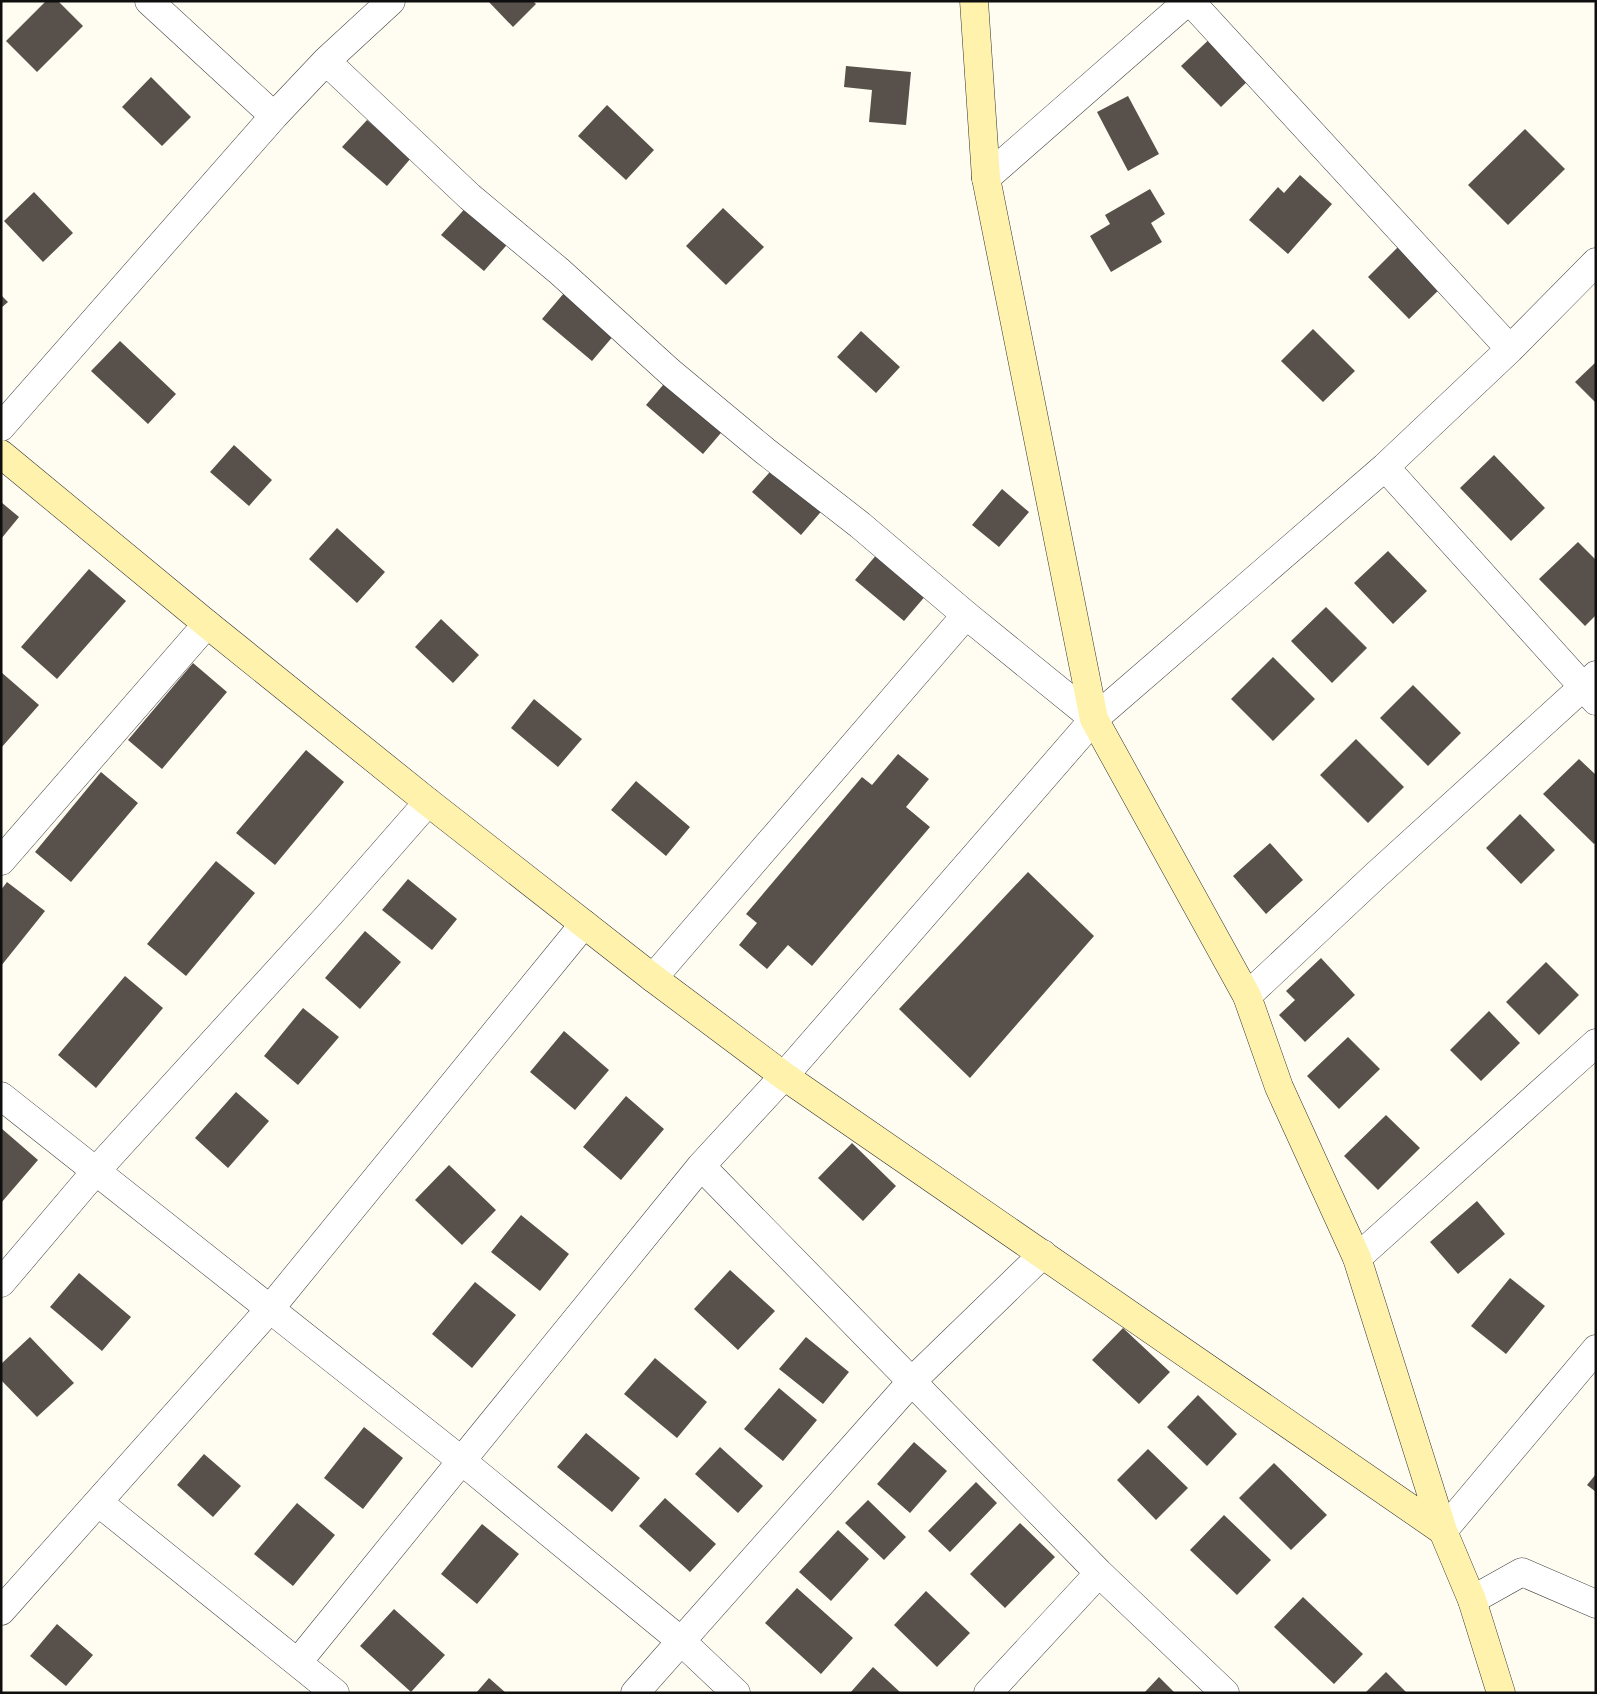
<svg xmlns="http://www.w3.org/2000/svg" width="1597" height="1694" font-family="'Libre Baskerville',serif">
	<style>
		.building { fill: #58504b }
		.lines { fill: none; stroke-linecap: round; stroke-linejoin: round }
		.street-casing { stroke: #424242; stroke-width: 29 }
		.secondary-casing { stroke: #313131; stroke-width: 29 }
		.street { stroke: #fff; stroke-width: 28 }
		.secondary { stroke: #fef2ad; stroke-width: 28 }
	</style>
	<rect width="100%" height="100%" fill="#fffcf2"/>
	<path class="building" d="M 46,1 L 58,1 L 83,26 L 37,72 L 6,41 Z
		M 488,1 L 533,1 L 536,4 L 513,27 Z
		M 1215,34 L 1255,74 L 1221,107 L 1181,66 Z
		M 846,66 L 911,72 L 906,125 L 869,122 L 872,90 L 844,87 Z
		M 151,77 L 191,117 L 162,146 L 122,107 Z
		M 1128,96 L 1159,154 L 1128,171 L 1097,112 Z
		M 607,105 L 654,150 L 626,180 L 578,136 Z
		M 367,120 L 411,158 L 387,186 L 342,147 Z
		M 1525,129 L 1565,169 L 1508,225 L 1468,185 Z
		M 1300,175 L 1332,204 L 1288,254 L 1249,220 L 1278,187 L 1284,193 Z
		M 1150,189 L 1165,214 L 1151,223 L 1162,242 L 1111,272 L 1090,236 L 1110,224 L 1105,215 Z
		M 34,192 L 73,233 L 43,262 L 4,221 Z
		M 470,203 L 512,239 L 484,271 L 441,235 Z
		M 723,208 L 764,247 L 726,285 L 686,246 Z
		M 1404,241 L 1445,284 L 1409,319 L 1368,277 Z
		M 570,286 L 620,328 L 592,361 L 542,319 Z
		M 1,295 L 8,302 L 1,308 Z
		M 1313,329 L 1355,371 L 1323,402 L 1281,361 Z
		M 861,331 L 900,367 L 876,393 L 837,357 Z
		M 120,341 L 176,394 L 148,424 L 91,371 Z
		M 1596,362 L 1596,403 L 1575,382 Z
		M 669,378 L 726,427 L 703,454 L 646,405 Z
		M 234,445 L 272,480 L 249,506 L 210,472 Z
		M 1494,455 L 1545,508 L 1511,541 L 1460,488 Z
		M 777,464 L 825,507 L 801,535 L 752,492 Z
		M 1002,489 L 1029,512 L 999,547 L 972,525 Z
		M 1,502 L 19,517 L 1,539 Z
		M 337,528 L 385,572 L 357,603 L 309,559 Z
		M 1578,542 L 1596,560 L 1596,615 L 1585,626 L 1539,579 Z
		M 1388,551 L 1427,591 L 1393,624 L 1354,583 Z
		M 878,553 L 927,594 L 904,621 L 855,580 Z
		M 89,569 L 126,601 L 57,679 L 21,647 Z
		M 1326,607 L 1367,648 L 1332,683 L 1291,641 Z
		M 441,619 L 479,655 L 453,683 L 415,647 Z
		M 1273,657 L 1315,699 L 1273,741 L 1231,699 Z
		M 193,663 L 227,692 L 162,769 L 128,740 Z
		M 1,672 L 39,705 L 1,748 Z
		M 1413,685 L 1461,733 L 1428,766 L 1380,718 Z
		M 534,699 L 582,739 L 558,767 L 511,728 Z
		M 1356,739 L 1404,787 L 1368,823 L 1320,775 Z
		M 306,750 L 344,782 L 275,865 L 236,833 Z
		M 898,754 L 929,779 L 906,807 L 930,827 L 812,966 L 788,945 L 767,969 L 739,945 L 757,923 L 746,914 L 862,777 L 872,785 Z
		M 1579,759 L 1596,775 L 1596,842 L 1594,844 L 1543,794 Z
		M 101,772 L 138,803 L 71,882 L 35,852 Z
		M 636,781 L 690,827 L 666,856 L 611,810 Z
		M 1520,814 L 1555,850 L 1521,884 L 1486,848 Z
		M 1270,843 L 1303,880 L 1266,914 L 1233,876 Z
		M 216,861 L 255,893 L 186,976 L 147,944 Z
		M 1028,872 L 1094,936 L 970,1078 L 899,1009 Z
		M 408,879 L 457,919 L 432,950 L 382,910 Z
		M 7,882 L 45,911 L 1,966 L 1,890 Z
		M 365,931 L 401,962 L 360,1009 L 325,978 Z
		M 1321,958 L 1355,995 L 1305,1042 L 1279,1015 L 1295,1000 L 1286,991 Z
		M 1546,962 L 1579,995 L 1539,1035 L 1506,1002 Z
		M 125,976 L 163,1008 L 96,1088 L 58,1055 Z
		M 303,1008 L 339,1037 L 298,1085 L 264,1056 Z
		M 1489,1011 L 1520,1043 L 1481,1081 L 1450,1050 Z
		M 564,1031 L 609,1070 L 575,1110 L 530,1072 Z
		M 1348,1037 L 1380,1069 L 1339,1109 L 1307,1076 Z
		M 236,1092 L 269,1121 L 228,1168 L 195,1138 Z
		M 626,1096 L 664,1129 L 621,1180 L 583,1147 Z
		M 1386,1115 L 1420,1148 L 1378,1190 L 1344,1156 Z
		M 1,1128 L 38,1160 L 1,1203 Z
		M 852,1143 L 896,1186 L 863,1221 L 818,1178 Z
		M 449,1165 L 496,1210 L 462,1245 L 415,1200 Z
		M 1477,1201 L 1505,1234 L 1458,1274 L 1430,1242 Z
		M 521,1215 L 569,1254 L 540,1291 L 491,1252 Z
		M 730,1270 L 775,1311 L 738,1350 L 694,1309 Z
		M 79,1273 L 131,1317 L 102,1351 L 50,1307 Z
		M 1510,1278 L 1545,1306 L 1506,1354 L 1471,1326 Z
		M 475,1282 L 516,1315 L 472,1368 L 432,1334 Z
		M 1123,1328 L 1170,1372 L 1139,1404 L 1092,1360 Z
		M 30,1337 L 74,1383 L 37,1417 L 1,1380 L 1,1364 Z
		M 806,1337 L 849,1372 L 823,1404 L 779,1369 Z
		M 655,1358 L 707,1402 L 677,1438 L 624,1394 Z
		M 779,1388 L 817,1420 L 783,1461 L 744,1429 Z
		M 1198,1395 L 1237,1434 L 1207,1466 L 1167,1427 Z
		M 364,1427 L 403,1458 L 363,1509 L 324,1478 Z
		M 586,1433 L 640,1478 L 612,1512 L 557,1467 Z
		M 914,1442 L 947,1471 L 910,1513 L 877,1484 Z
		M 720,1447 L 763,1486 L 738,1513 L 695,1474 Z
		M 1148,1449 L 1188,1488 L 1156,1520 L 1117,1480 Z
		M 204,1454 L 241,1486 L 213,1517 L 177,1485 Z
		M 1274,1463 L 1327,1515 L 1291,1550 L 1239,1498 Z
		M 1596,1474 L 1596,1492 L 1587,1485 Z
		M 976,1482 L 997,1503 L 950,1552 L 928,1531 Z
		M 665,1498 L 716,1544 L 690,1572 L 639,1526 Z
		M 868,1500 L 906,1537 L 884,1560 L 845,1523 Z
		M 297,1503 L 335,1535 L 293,1586 L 254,1554 Z
		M 1224,1515 L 1271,1560 L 1237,1595 L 1190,1550 Z
		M 1020,1523 L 1055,1557 L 1005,1608 L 970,1574 Z
		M 482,1524 L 519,1554 L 477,1604 L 441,1574 Z
		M 838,1530 L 869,1559 L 831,1601 L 799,1572 Z
		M 797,1588 L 853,1638 L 821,1674 L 765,1623 Z
		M 926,1591 L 970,1633 L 937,1667 L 894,1625 Z
		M 1303,1597 L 1363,1654 L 1334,1684 L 1274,1627 Z
		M 394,1609 L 445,1655 L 411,1692 L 360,1646 Z
		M 57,1624 L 93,1655 L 66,1686 L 30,1656 Z
		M 873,1667 L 901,1693 L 850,1693 Z
		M 1386,1672 L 1407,1693 L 1365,1693 Z
		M 1159,1677 L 1175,1693 L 1144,1693 Z
		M 489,1678 L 506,1693 L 476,1693 Z"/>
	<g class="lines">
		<defs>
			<path id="street" d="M 149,1 L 274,116
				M 1190,1 L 1510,349
				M 326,61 L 470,197 L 559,271 L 670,372 L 765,451 L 860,525 L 966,615 L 1094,719
				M 986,178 L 1188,1
				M 1,427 L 274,116 L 326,61 L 391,1
				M 1385,467 L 1596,701
				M 1,861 L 207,624
				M 653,978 L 966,615
				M 1247,996 L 1375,876 L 1596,675
				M 1,1096 L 462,1461 L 681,1641 L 736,1693
				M 701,1166 L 1099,1573 L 1225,1693
				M 1357,1258 L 1596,1043
				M 1,1283 L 95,1172 L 330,914 L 428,802
				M 98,1502 L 335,1693
				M 1443,1531 L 1596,1349
				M 1472,1600 L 1522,1572 L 1596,1604
				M 1,1611 L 269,1310 L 584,924
				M 298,1662 L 701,1166 L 784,1076 L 1094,719 L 1385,467 L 1510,349 L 1596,262
				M 635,1693 L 912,1381 L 1043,1254
				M 988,1693 L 1099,1573"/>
			<path id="secondary" d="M 974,1 L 986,178 L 1094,719 L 1247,996 L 1279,1087 L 1357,1258 L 1443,1531 L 1472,1600 L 1501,1693
				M 1,454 L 207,624 L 428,802 L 653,978 L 784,1076 L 1443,1531"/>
		</defs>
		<use href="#street" class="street-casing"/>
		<use href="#secondary" class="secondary-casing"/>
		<use href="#street" class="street"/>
		<use href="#secondary" class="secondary"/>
	</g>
	<rect width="1597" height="1694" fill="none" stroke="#0f0f0f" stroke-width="5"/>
</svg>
